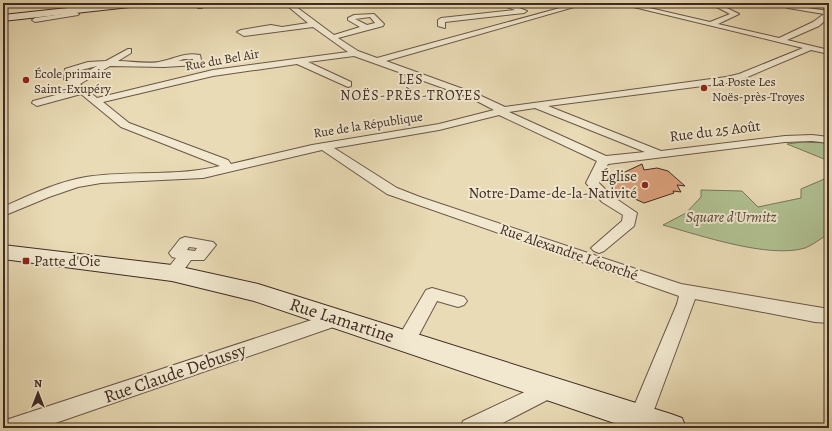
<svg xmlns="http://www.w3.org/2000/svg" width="832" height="431" font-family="Alegreya,serif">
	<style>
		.green { fill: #b0c192; stroke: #78765a }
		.building { fill: #dba07b; stroke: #3f2a23 }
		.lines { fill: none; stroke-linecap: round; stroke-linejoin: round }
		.street-casing { stroke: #6a5648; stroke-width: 2 }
		.secondary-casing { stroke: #3f2a23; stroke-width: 2 }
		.street { fill: #f1e8cf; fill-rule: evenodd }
		.secondary { fill: #f1e8cf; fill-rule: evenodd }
		.poi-dot { fill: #8f2418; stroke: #f1e8cf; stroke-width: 1.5 }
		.labels { text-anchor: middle; stroke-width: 4; stroke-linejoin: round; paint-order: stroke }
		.far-street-label { font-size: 13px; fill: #3f2a23; stroke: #f1e8cf }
		.far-poi-label { font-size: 13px; fill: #3f2a23; stroke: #f1e8cf; text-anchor: start }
		.far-quarter-label { font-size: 14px; letter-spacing: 1px; fill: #3f2a23; stroke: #f1e8cf }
		.street-label { font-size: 15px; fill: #3f2a23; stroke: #f1e8cf }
		.poi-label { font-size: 15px; fill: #3f2a23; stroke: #f1e8cf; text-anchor: end }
		.park-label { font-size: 15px; font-style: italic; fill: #564839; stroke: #f1e8cf }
		.near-street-label { font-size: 18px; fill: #3f2a23; stroke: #f1e8cf }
	</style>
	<rect width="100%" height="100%" fill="#e9dbb5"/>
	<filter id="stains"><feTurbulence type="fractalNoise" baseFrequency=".005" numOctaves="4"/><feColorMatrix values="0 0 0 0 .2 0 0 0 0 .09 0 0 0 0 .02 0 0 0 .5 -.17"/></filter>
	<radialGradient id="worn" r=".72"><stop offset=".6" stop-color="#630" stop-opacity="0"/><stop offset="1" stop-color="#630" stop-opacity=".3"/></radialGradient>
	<path class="green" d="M 803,142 L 829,143 L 829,161 L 787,144 Z
		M 829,177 L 829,234 C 821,238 813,245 805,248 C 769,259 699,235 663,225 L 686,213 L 701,197 L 701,190 L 742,191 L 758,207 L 801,198 L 801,189 Z"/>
	<path class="building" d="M 642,164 L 644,170 L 657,168 L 668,171 L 685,186 L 677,185 L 681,192 L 673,191 L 674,193 L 644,203 L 615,190 L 612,178 Z"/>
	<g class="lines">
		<defs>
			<path id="street" d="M 165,3 L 178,3 L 168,6 Z
				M 201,3 L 208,3 L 202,8 L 198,8 L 197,7 Z
				M 284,3 L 291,3 L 334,35 L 360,27 L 348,20 L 348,18 L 354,15 L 374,14 L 384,24 L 383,26 L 338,38 L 358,51 L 377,58 L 578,3 L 588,3 L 386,61 L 477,94 L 505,107 L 726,77 L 739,74 L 803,48 L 617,3 L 628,3 L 710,22 L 730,14 L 709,3 L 717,3 L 739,14 L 718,24 L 779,38 L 813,22 L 824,14 L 788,8 L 786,7 L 786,5 L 829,11 L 829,17 L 819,26 L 787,40 L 829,50 L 829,54 L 811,50 L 745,78 L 726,83 L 548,106 L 661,151 L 785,136 L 812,135 L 829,137 L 829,143 L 812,141 L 785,142 L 608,164 L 599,183 L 612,196 L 637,213 L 634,226 L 604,251 L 599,253 L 594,251 L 591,248 L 622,221 L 623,215 L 602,202 L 586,183 L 597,161 L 499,115 L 439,130 L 334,148 L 397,188 L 420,197 L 681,284 L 829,309 L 829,323 L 815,322 L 695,299 L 651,418 L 648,425 L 640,428 L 632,425 L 629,418 L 677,304 L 679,296 L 387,194 L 322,150 L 203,178 L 101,183 L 78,187 L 49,197 L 3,216 L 3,207 C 30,195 57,182 86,177 C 131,170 176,177 220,166 L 121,127 L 81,94 L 37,106 L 32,103 L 33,101 L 75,90 L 64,80 L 65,69 L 88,62 L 106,61 L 128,49 L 131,49 L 131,53 L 118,61 C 132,61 150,65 163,61 C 177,58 185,52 200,55 L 201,60 L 199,64 L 196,65 L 164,67 L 110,66 L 80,84 L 97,98 L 213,70 L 348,52 L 313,27 L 244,36 L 237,32 L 241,30 L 271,25 L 282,27 L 308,23 ZM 370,17 L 375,23 L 367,25 L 355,19 ZM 354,56 L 471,98 L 494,110 L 439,124 L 312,145 L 231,164 L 228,160 L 129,123 L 103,102 L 213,76 L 297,64 L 348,87 L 351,86 L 351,82 L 308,62 ZM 184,59 L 193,59 L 193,60 L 178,61 ZM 97,66 L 74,79 L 73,79 L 73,72 ZM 535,108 L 645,152 L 606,156 L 509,112 Z
				M 496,3 L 506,3 L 527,11 L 524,13 L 445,22 L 445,28 L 438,26 L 438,20 L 441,18 L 515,10 Z
				M 76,12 L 79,14 L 78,15 L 35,22 L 32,20 L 35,18 Z
				M 185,237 L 213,242 L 216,245 L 204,260 L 191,260 C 184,269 179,281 166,277 L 164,273 L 176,258 L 172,257 L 169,253 L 180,239 ZM 189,247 L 197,248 L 195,251 L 187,250 Z
				M 432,288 L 464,297 L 467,301 L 464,305 L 458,307 L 437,301 L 413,346 L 406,348 L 399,346 L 397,341 L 399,336 L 426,290 Z
				M 339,311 L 345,313 L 348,318 L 345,323 L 41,428 L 3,428 L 4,421 L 12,418 Z
				M 550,380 L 557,383 L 560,389 L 557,395 L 493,428 L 460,428 L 463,421 Z"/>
			<path id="secondary" d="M 114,3 L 144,3 L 139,6 L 3,21 L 3,15 Z
				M 3,245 L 172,265 L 258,284 L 671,414 L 682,418 L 686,428 L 629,428 L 254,301 L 172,281 L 3,259 Z"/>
		</defs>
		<use href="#street" class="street-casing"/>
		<use href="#secondary" class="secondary-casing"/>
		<use href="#street" class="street"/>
		<use href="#secondary" class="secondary"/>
	</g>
	<g class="poi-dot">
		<circle cx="26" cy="80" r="4"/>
		<circle cx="704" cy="88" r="4"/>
		<circle cx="645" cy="185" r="4"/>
		<rect x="22" y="257" width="8" height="8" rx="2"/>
	</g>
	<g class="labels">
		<g class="far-street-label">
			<text transform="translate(222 59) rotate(-10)" y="5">Rue du Bel Air</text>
			<text transform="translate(368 124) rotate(-9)" y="5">Rue de la République</text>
		</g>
		<g class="far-poi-label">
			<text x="34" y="78">École primaire<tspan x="34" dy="15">Saint-Exupéry</tspan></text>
			<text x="712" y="86">La Poste Les<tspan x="712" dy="15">Noës-près-Troyes</tspan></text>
		</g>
		<g class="far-quarter-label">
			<text x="411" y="84">LES<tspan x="411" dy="16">NOËS-PRÈS-TROYES</tspan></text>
		</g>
		<g class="street-label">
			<text transform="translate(715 131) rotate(-7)" y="5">Rue du 25 Août</text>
			<text transform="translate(569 252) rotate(19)" y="5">Rue Alexandre Lécorché</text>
		</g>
		<g class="poi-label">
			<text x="637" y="181">Église<tspan x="637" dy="17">Notre-Dame-de-la-Nativité</tspan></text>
			<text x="34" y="266" text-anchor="start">Patte d'Oie</text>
		</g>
		<g class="park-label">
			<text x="731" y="222">Square d'Urmitz</text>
		</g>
		<g class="near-street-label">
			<text transform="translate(342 320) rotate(18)" y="6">Rue Lamartine</text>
			<text transform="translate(175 373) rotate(-19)" y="6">Rue Claude Debussy</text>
		</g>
	</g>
	<rect width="832" height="431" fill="none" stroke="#e9dbb5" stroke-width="16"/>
	<rect x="4" y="4" width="824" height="423" fill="none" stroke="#3f2a23" stroke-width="2"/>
	<rect x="8" y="8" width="816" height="415" fill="none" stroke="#3f2a23"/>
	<g transform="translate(38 393)" stroke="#f1e8cf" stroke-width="3" paint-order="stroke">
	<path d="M0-3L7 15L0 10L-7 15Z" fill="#3f2a23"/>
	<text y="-6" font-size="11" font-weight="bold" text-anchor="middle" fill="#3f2a23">N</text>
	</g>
	<rect width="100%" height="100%" filter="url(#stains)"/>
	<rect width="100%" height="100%" fill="url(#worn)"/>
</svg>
